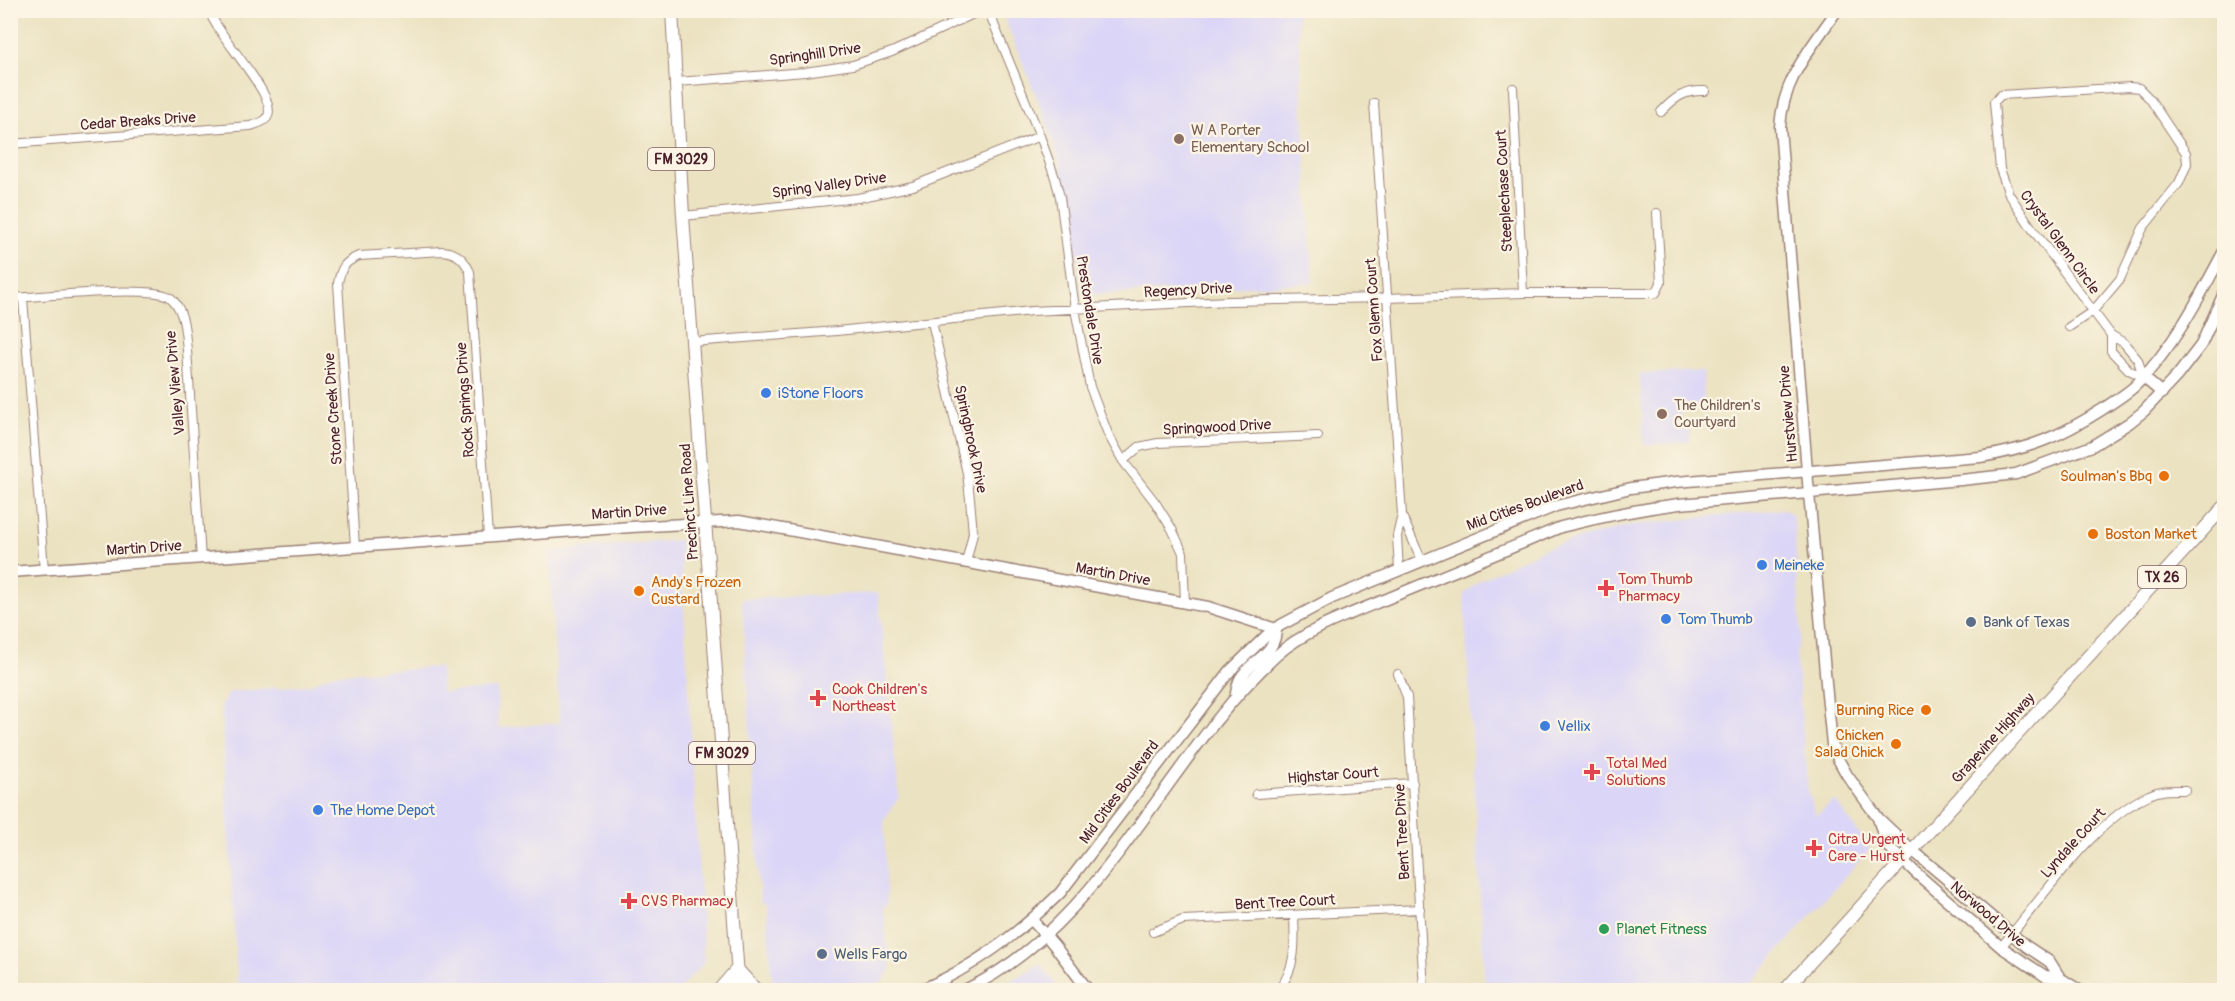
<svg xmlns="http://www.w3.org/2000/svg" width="2235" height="1001" font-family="Pangolin,sans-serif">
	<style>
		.built { fill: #dbd6f7 }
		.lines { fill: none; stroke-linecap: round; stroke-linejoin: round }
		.minor-casing { stroke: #9a8076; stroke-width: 10 }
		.tertiary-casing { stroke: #9a8076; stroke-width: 13 }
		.secondary-casing { stroke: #9a8076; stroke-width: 13 }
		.primary-casing { stroke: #9a8076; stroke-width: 14 }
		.minor { stroke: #fff; stroke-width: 8 }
		.tertiary { stroke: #fff; stroke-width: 10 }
		.secondary { stroke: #fff; stroke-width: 10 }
		.primary { stroke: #fff; stroke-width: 12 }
		.education-dot { fill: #8d6e63; stroke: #fcf5e5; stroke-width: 2 }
		.shop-dot { fill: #3f7fe0; stroke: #fcf5e5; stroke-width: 2 }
		.food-dot { fill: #e8710a; stroke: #fcf5e5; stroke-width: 2 }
		.health-dot { fill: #e0444e; stroke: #fcf5e5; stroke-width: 2 }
		.service-dot { fill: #5c6f8a; stroke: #fcf5e5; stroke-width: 2 }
		.leisure-dot { fill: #2e9e5b; stroke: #fcf5e5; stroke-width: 2 }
		.labels { text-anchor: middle; stroke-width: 4.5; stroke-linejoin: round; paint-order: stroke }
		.shield { fill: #fcf5e5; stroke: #7f5f63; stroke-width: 1.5 }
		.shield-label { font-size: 14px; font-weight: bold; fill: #4a1f2b }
		.street-label { font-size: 15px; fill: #4a1f2b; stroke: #fcf5e5 }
		.education-label { font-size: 15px; fill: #785e54; stroke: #fcf5e5; text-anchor: start }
		.shop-label { font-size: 15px; fill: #366cbe; stroke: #fcf5e5; text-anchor: start }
		.food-label { font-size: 15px; fill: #c56008; stroke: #fcf5e5; text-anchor: end }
		.health-label { font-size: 15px; fill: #be3a42; stroke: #fcf5e5; text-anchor: start }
		.service-label { font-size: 15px; fill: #4e5e75; stroke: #fcf5e5; text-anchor: start }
		.leisure-label { font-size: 15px; fill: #27864d; stroke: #fcf5e5; text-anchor: start }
	</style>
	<rect width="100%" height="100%" fill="#fcf5e5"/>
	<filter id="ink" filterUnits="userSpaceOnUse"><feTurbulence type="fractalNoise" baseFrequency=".0167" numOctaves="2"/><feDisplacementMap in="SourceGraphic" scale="12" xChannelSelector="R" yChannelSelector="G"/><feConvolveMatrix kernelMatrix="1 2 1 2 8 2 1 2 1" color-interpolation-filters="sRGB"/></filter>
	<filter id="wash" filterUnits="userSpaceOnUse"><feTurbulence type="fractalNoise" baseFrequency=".008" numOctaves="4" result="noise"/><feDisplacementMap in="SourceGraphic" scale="24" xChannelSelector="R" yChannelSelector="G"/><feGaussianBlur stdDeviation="1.35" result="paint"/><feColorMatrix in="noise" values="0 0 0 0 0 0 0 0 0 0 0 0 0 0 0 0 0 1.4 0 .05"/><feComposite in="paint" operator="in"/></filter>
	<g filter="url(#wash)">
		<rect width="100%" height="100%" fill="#ebe2c1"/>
		<path class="built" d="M 1025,10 L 1297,11 L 1313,283 L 1084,295 L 1060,163 L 1044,115 L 1004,17 Z
			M 1703,371 L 1704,405 L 1681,406 L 1682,421 L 1689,421 L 1690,442 L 1644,445 L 1640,374 Z
			M 1784,509 L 1791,513 L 1794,522 L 1801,635 L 1796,653 L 1808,791 L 1816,815 L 1835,800 L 1870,849 L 1744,990 L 1485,990 L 1464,594 L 1481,580 L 1546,548 L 1631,525 Z
			M 680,540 L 704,963 L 678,990 L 238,990 L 221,705 L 230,692 L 308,685 L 333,674 L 440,667 L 442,693 L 497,688 L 498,728 L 560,723 L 548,551 Z
			M 878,593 L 899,797 L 884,820 L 887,905 L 882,906 L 891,970 L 882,982 L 854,990 L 781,990 L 776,981 L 772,981 L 766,904 L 760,902 L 742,599 Z
			M 1040,964 L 1060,990 L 995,990 Z"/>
	</g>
	<g filter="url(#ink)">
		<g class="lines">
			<defs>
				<path id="minor" d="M 988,10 L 1040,136 L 1055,178 L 1060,197 L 1075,309 L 1090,387 L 1108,434 L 1123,461 L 1155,502 L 1172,529 L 1183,553 L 1185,603
					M 677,82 L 805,72 L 853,65 L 892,52 L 982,10
					M 2130,87 L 2139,88 L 2150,99 L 2186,153 L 2187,164 L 2179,183 L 2143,228 L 2120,279 L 2093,311 L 2031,227 L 2009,194 L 2000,169 L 1994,102 L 2001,95 Z
					M 1513,88 L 1523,293
					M 1374,103 L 1402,515 L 1397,536 L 1399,570
					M 1661,112 C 1675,97 1685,90 1705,91
					M 10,144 L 250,126 C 256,124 263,123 267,118 C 281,98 216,36 209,10
					M 683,216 L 858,198 L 913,186 L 1040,136
					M 10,298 C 37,297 156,284 171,298 C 185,311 185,333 187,350 L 201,559
					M 23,298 L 44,570
					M 932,322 L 967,473 L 970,499 L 973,533 L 966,563
					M 2069,327 L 2093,311 L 2111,335 L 2124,343 L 2138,360 L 2143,377
					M 2111,335 L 2111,351 L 2129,370 L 2143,377
					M 692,342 L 837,331 L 1032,311 L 1229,301 L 1387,298 L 1523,293 L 1656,293 L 1661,283 L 1657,213
					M 1123,461 L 1139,447 L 1158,443 L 1318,436
					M 1402,516 L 1422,561
					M 355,547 L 338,283 C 341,268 344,262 359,256 L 443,251 C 458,253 464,259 470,272 L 488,537
					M 1398,674 L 1407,697 L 1424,990
					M 1256,794 L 1413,783
					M 1153,932 L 1183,920 L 1420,909
					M 2001,947 C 2042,899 2092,821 2149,795 C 2161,789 2173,790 2185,790
					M 1278,990 C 1297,968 1295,942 1294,915"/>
				<path id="tertiary" d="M 1807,471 L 1780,127 C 1783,78 1810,50 1837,10
					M 10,572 L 631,527 L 739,521 L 1208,607 L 1276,629
					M 1032,920 L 1054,945 L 1088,990"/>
				<path id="secondary" d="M 2143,377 L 2162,393
					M 1807,471 L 1827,694 L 1832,744 L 1838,759 L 1847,775 L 1878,818 L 1912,850 L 2026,946 L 2050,962 L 2060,978
					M 1236,693 C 1237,689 1238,682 1240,679 C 1251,659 1276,655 1276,629
					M 1878,818 L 1886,844 L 1916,873 L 2001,947 L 2045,976 L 2060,978 L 2079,990
					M 920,990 C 974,968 1019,933 1060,893 L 1230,671 L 1266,636 L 1281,625 L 1332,598 L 1556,506 L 1631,488 L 1676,482 L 1980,457 C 2030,449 2061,436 2103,409 C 2114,401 2127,394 2136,385 C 2174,347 2199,298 2224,251
					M 965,990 C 1104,925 1166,755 1277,655 C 1304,630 1355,612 1389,598 C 1447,574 1504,551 1561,527 C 1600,517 1639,509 1679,504 L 1961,480 L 2016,474 L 2092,446 L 2129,423 L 2144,411 L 2177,376 L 2201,345 L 2224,293"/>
				<path id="primary" d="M 672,10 L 683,216 L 739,990
					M 719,990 L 737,969 L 756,990
					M 1785,990 L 2224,507"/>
			</defs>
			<use href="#minor" class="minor-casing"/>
			<use href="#tertiary" class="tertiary-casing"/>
			<use href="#secondary" class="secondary-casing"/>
			<use href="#primary" class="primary-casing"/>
			<use href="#minor" class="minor"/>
			<use href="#tertiary" class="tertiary"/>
			<use href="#secondary" class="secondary"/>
			<use href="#primary" class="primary"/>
		</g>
	</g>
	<g class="education-dot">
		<circle cx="1179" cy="139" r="6"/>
		<circle cx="1662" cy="414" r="6"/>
	</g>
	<g class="shop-dot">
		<circle cx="766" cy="393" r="6"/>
		<circle cx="1762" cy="565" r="6"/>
		<circle cx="1666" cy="619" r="6"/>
		<circle cx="1545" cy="726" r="6"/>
		<circle cx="318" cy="810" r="6"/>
	</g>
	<g class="food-dot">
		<circle cx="2164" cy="476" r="6"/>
		<circle cx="2093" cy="534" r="6"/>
		<circle cx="639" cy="591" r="6"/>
		<circle cx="1926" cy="710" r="6"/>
		<circle cx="1896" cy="744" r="6"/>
	</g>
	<g class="health-dot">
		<path d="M1603 579h6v6h6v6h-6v6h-6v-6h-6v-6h6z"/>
		<path d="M815 689h6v6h6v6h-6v6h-6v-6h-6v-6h6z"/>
		<path d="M1589 763h6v6h6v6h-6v6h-6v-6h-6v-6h6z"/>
		<path d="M1811 839h6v6h6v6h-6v6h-6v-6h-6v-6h6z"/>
		<path d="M626 892h6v6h6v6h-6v6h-6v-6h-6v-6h6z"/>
	</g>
	<g class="service-dot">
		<circle cx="1971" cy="622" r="6"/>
		<circle cx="822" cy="954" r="6"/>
	</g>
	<circle class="leisure-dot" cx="1604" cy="929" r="6"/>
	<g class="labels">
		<g class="shield">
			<rect x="648" y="148" width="66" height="22" rx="4.5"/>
			<rect x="2138" y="566" width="48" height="22" rx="4.5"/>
			<rect x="689" y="742" width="66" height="22" rx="4.5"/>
		</g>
		<g class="shield-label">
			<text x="681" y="164">FM 3029</text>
			<text x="2162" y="582">TX 26</text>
			<text x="722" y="758">FM 3029</text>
		</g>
		<g class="street-label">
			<text transform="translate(815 54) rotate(-8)" y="5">Springhill Drive</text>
			<text transform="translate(138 121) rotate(-4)" y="5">Cedar Breaks Drive</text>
			<text transform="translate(829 185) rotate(-8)" y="5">Spring Valley Drive</text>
			<text transform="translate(1504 191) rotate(-93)" y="5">Steeplechase Court</text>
			<text transform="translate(2060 242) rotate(54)" y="5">Crystal Glenn Circle</text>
			<text transform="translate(1188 290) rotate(-3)" y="5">Regency Drive</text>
			<text transform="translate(1090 310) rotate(81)" y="5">Prestondale Drive</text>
			<text transform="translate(1374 310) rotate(-94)" y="5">Fox Glenn Court</text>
			<text transform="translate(175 383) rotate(-95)" y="5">Valley View Drive</text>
			<text transform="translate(465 400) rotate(-94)" y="5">Rock Springs Drive</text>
			<text transform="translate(333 409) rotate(-94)" y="5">Stone Creek Drive</text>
			<text transform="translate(1788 414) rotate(-95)" y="5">Hurstview Drive</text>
			<text transform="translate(1217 427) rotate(-3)" y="5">Springwood Drive</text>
			<text transform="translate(971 439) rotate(78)" y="5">Springbrook Drive</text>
			<text transform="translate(689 502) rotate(-94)" y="5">Precinct Line Road</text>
			<text transform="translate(1525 505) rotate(-20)" y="5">Mid Cities Boulevard</text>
			<text transform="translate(629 512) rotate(-4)" y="5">Martin Drive</text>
			<text transform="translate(144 548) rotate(-4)" y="5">Martin Drive</text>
			<text transform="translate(1113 574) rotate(10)" y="5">Martin Drive</text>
			<text transform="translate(1993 738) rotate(-48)" y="5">Grapevine Highway</text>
			<text transform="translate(1333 775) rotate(-4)" y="5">Highstar Court</text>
			<text transform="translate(1119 792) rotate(-54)" y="5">Mid Cities Boulevard</text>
			<text transform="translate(1402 832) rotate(-93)" y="5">Bent Tree Drive</text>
			<text transform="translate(2073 843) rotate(-48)" y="5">Lyndale Court</text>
			<text transform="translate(1285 902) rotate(-3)" y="5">Bent Tree Court</text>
			<text transform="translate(1988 914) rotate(40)" y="5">Norwood Drive</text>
		</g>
		<g class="education-label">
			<text x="1191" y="135">W A Porter<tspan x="1191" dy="17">Elementary School</tspan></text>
			<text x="1674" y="410">The Children's<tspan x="1674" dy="17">Courtyard</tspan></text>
		</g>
		<g class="shop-label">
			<text x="778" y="398">iStone Floors</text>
			<text x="1774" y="570">Meineke</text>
			<text x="1678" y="624">Tom Thumb</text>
			<text x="1557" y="731">Vellix</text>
			<text x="330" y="815">The Home Depot</text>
		</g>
		<g class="food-label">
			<text x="2152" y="481">Soulman's Bbq</text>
			<text x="2105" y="539" text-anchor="start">Boston Market</text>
			<text x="651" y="587" text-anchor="start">Andy's Frozen<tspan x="651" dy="17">Custard</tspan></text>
			<text x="1914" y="715">Burning Rice</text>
			<text x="1884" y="740">Chicken<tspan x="1884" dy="17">Salad Chick</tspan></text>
		</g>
		<g class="health-label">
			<text x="1618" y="584">Tom Thumb<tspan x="1618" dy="17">Pharmacy</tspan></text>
			<text x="832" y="694">Cook Children's<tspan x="832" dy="17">Northeast</tspan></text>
			<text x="1606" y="768">Total Med<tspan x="1606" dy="17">Solutions</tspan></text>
			<text x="1828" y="844">Citra Urgent<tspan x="1828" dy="17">Care - Hurst</tspan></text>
			<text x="641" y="906">CVS Pharmacy</text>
		</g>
		<g class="service-label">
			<text x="1983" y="627">Bank of Texas</text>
			<text x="834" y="959">Wells Fargo</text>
		</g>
		<g class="leisure-label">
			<text x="1616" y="934">Planet Fitness</text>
		</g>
	</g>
	<rect width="2235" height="1001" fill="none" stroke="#fcf5e5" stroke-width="36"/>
</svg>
